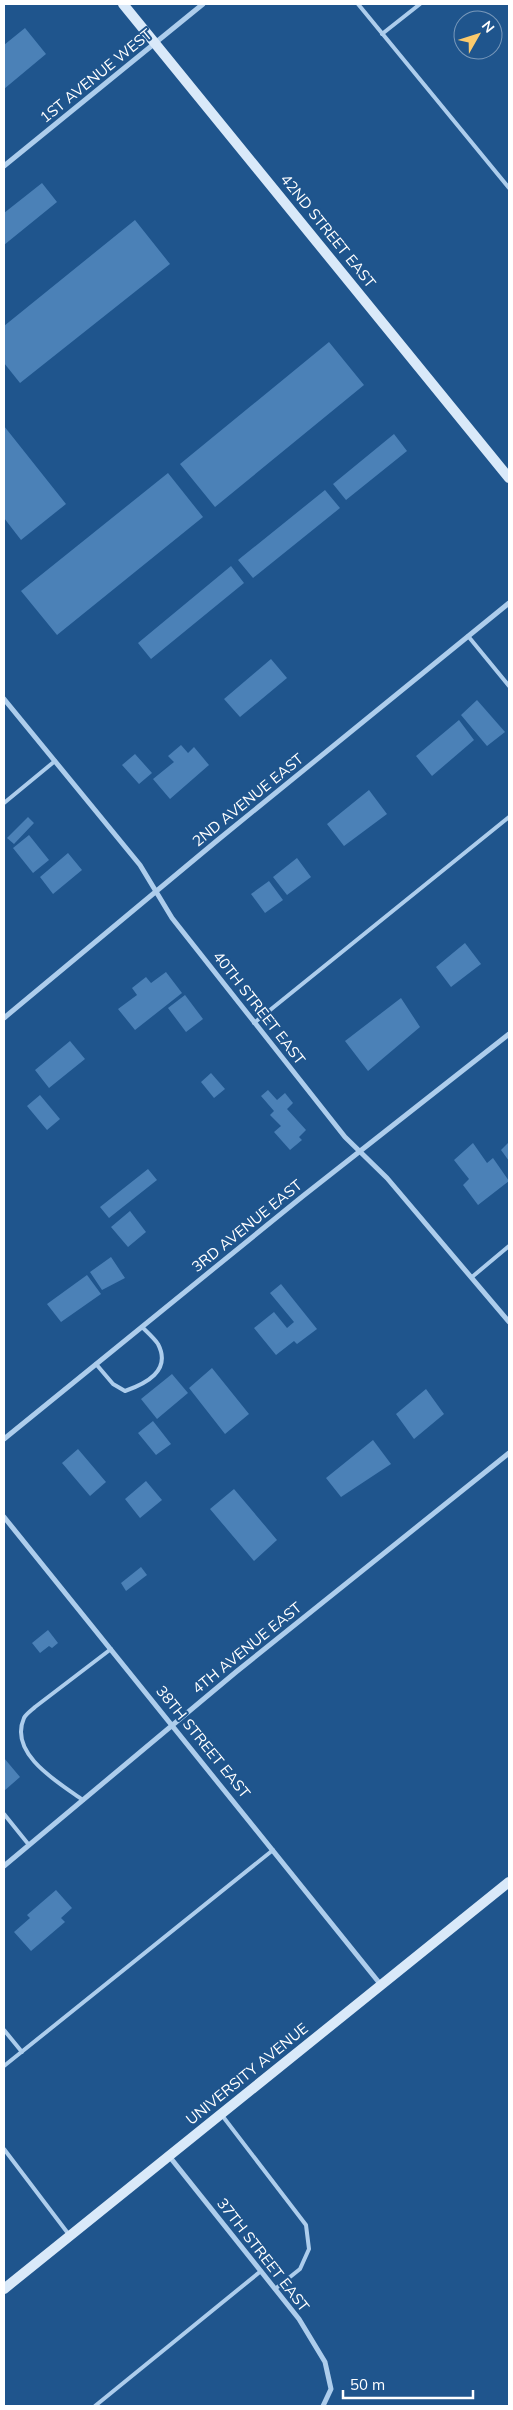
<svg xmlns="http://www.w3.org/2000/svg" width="513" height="2410" font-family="Mulish,sans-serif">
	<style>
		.building { fill: #4b81b7 }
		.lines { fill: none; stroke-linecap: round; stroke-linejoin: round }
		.lane { stroke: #adcdec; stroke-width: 4 }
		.street { stroke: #adcdec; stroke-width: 5 }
		.secondary { stroke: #d9e9f9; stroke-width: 10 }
		.labels { text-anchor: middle; stroke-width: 4; stroke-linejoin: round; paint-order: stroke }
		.street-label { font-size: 15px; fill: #fff; stroke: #1f558d }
	</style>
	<rect width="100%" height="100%" fill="#1f558d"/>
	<path class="building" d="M 25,28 L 46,54 L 4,89 L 4,45 Z
		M 42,183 L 57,202 L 4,245 L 4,213 Z
		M 135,220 L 170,264 L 20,383 L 4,363 L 4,326 Z
		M 329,342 L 364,385 L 215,507 L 180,464 Z
		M 4,426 L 66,504 L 21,540 L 4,518 Z
		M 394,434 L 407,451 L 346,500 L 333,484 Z
		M 168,473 L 203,517 L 57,635 L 21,591 Z
		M 325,490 L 340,508 L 253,578 L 238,560 Z
		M 231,566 L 244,583 L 151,659 L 138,643 Z
		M 271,659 L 287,678 L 240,717 L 224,699 Z
		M 477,700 L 505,732 L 487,746 L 461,715 Z
		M 459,720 L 474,740 L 432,776 L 416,756 Z
		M 181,745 L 188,753 L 194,747 L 209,765 L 170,799 L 153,779 L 174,762 L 168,756 Z
		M 135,754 L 152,773 L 139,784 L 122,765 Z
		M 369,790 L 387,814 L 344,846 L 327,824 Z
		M 28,817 L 34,823 L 14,844 L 7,838 Z
		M 29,835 L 49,860 L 33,873 L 13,848 Z
		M 68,853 L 82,870 L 53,894 L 40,877 Z
		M 297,858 L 311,877 L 287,895 L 273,877 Z
		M 269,881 L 283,900 L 265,913 L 251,894 Z
		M 465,943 L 481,964 L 451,987 L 436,967 Z
		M 166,972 L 182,993 L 135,1030 L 118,1009 L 137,995 L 132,988 L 146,977 L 151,983 Z
		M 185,995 L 203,1019 L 186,1032 L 168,1008 Z
		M 401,998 L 420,1027 L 368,1071 L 345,1041 Z
		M 70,1041 L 85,1059 L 49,1088 L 35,1070 Z
		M 211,1073 L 225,1089 L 214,1098 L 201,1082 Z
		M 268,1090 L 277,1100 L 285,1093 L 293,1103 L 287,1109 L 306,1130 L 299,1137 L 302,1140 L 290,1150 L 274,1132 L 281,1126 L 270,1115 L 274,1111 L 261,1096 Z
		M 40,1095 L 60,1119 L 47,1130 L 27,1106 Z
		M 509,1142 L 509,1161 L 501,1150 Z
		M 473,1143 L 487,1163 L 493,1158 L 509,1181 L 478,1205 L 463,1185 L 469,1179 L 454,1160 Z
		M 148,1169 L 157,1180 L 109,1218 L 100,1207 Z
		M 130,1211 L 146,1232 L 128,1247 L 111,1227 Z
		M 111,1257 L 125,1278 L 102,1290 L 90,1272 Z
		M 87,1275 L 101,1294 L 61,1322 L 47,1304 Z
		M 281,1284 L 317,1329 L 297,1344 L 294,1341 L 276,1355 L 254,1328 L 274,1312 L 287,1328 L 294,1322 L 270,1293 Z
		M 212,1368 L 249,1414 L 225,1434 L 189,1388 Z
		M 172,1374 L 188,1393 L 157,1419 L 141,1399 Z
		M 426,1389 L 444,1414 L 414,1439 L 396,1414 Z
		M 153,1421 L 171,1444 L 156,1455 L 138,1433 Z
		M 373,1440 L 391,1464 L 341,1497 L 326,1478 Z
		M 78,1449 L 106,1482 L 90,1496 L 62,1463 Z
		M 146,1481 L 162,1500 L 140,1518 L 125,1499 Z
		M 234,1489 L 277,1540 L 254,1561 L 210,1509 Z
		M 141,1567 L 147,1575 L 126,1591 L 121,1583 Z
		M 48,1630 L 58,1643 L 52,1648 L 49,1646 L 40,1653 L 32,1643 Z
		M 4,1758 L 20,1777 L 4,1791 Z
		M 56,1890 L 72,1908 L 61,1918 L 65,1922 L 31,1951 L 14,1932 L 30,1918 L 27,1915 Z"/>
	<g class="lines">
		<path class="lane" d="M 358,4 L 509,188
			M 382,34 L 420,4
			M 468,636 L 509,686
			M 4,803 L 55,761
			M 254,1023 L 509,817
			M 472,1277 L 509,1246
			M 96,1364 L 113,1384 L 125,1391 C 145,1384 172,1371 158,1344 C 154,1338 147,1332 142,1327
			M 83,1800 C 59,1783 8,1754 24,1718 C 26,1714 32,1710 35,1707 L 111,1649
			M 4,1814 L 29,1845
			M 4,2030 L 22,2052
			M 4,2066 L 273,1850
			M 221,2114 L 306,2225 L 309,2249 L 300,2269 L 275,2289
			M 4,2149 L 70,2236
			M 95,2406 L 261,2271"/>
		<path class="street" d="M 4,166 L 203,4
			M 4,699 L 140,865 L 172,918 L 345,1137 L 387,1178 L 509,1322
			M 4,1018 L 219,839 L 509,603
			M 4,1439 L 303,1196 L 509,1034
			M 4,1517 L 381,1985
			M 4,1866 L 236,1672 L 509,1453
			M 169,2156 L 299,2319 L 325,2362 L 331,2389 L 323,2406"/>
		<path class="secondary" d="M 123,4 L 509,478
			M 4,2289 L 509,1882"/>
	</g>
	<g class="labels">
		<g class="street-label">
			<text transform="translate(96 76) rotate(-39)" y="5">1ST AVENUE WEST</text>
			<text transform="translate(328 231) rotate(51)" y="5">42ND STREET EAST</text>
			<text transform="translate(248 800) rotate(-39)" y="5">2ND AVENUE EAST</text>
			<text transform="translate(259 1008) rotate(52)" y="5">40TH STREET EAST</text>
			<text transform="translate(247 1226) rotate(-39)" y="5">3RD AVENUE EAST</text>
			<text transform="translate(247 1648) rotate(-39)" y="5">4TH AVENUE EAST</text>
			<text transform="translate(203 1742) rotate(51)" y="5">38TH STREET EAST</text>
			<text transform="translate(247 2074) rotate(-39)" y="5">UNIVERSITY AVENUE</text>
			<text transform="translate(263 2255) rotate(52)" y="5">37TH STREET EAST</text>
		</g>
	</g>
	<rect width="513" height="2410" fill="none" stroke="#ffffff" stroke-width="10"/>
	<g transform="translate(478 35) rotate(51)"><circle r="24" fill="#1f558d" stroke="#7999bb"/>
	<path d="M0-4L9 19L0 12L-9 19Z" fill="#fbca6c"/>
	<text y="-8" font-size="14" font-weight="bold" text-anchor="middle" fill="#ffffff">N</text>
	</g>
	<path d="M343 2390v8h130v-8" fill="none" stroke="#ffffff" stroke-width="2.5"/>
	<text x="350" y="2390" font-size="15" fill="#ffffff" stroke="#1f558d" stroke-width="4" paint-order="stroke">50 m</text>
</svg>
